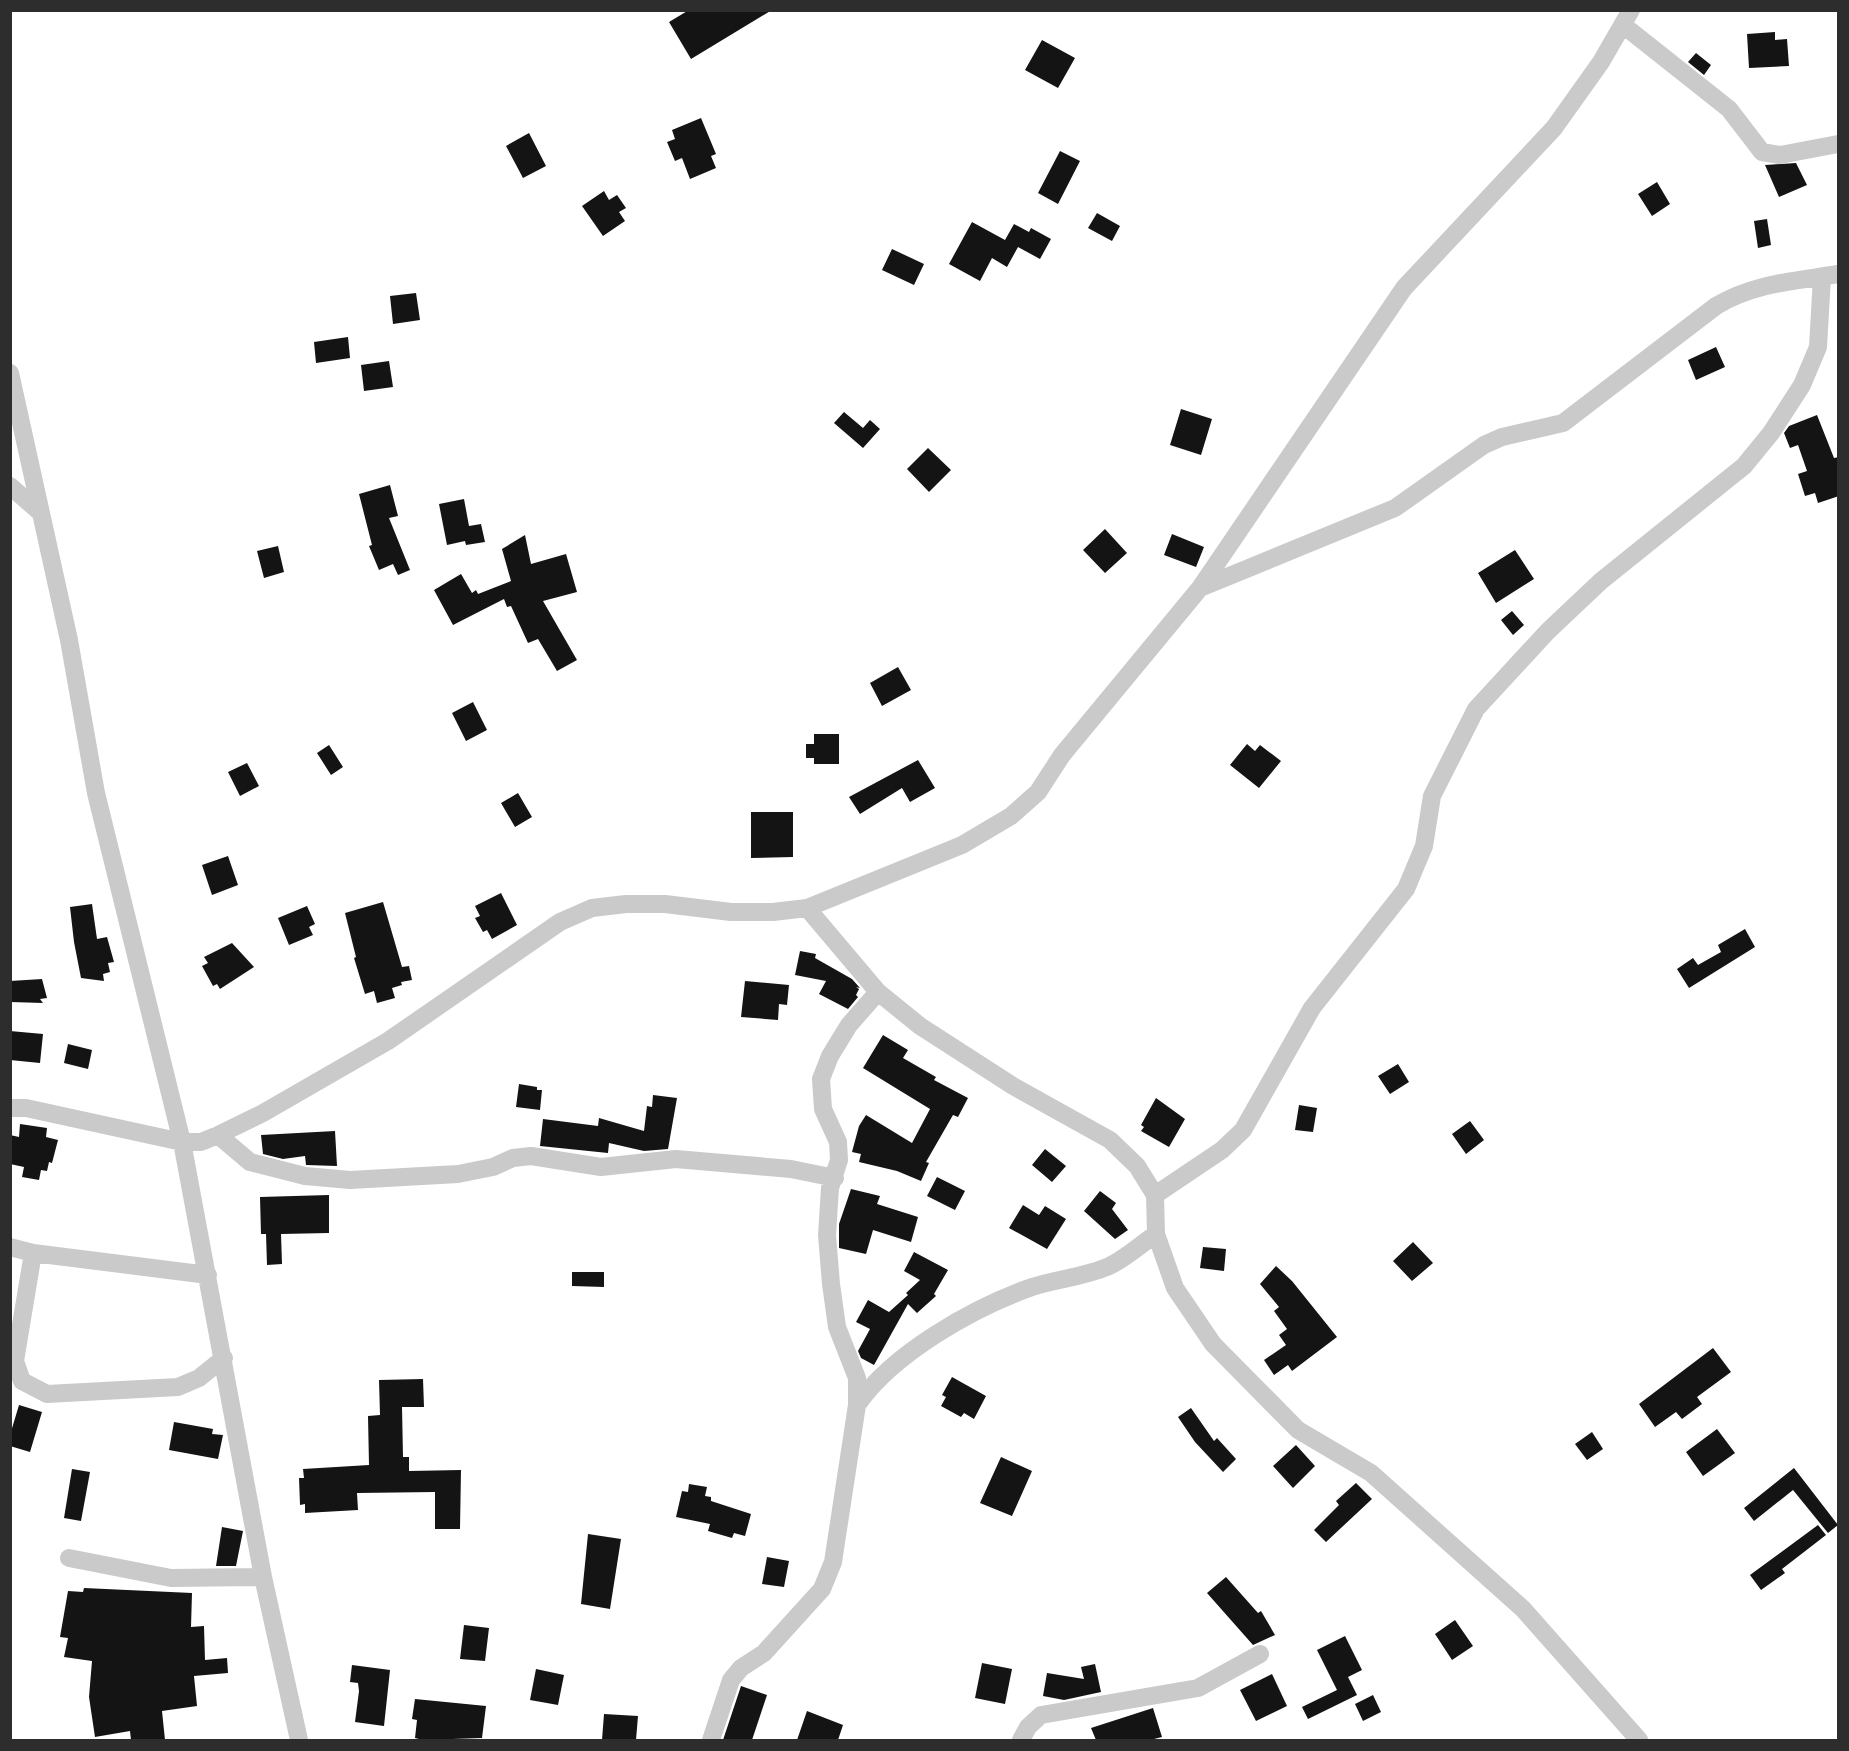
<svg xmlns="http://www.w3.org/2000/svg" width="1849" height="1751" font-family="Figtree,sans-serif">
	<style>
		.building { fill: #141414 }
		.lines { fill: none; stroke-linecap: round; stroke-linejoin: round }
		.minor { stroke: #cacaca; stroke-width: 18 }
	</style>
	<rect width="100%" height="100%" fill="#fff"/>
	<path class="building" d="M 689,10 L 772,10 L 691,59 L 669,22 Z
		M 1775,32 L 1775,40 L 1787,39 L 1789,66 L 1749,68 L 1747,34 Z
		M 1042,40 L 1075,58 L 1058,88 L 1025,70 Z
		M 1696,53 L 1711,65 L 1704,75 L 1688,62 Z
		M 701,118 L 716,154 L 711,156 L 716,168 L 690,179 L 682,158 L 675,161 L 667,142 L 675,139 L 672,130 Z
		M 529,133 L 546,166 L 523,178 L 506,146 Z
		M 1060,151 L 1080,161 L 1058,204 L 1038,193 Z
		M 1796,163 L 1807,185 L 1779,197 L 1765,165 Z
		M 1657,182 L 1670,204 L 1652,216 L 1638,194 Z
		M 604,191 L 609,200 L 617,195 L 626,208 L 619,212 L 625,221 L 603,236 L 582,206 Z
		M 1097,213 L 1120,226 L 1112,241 L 1088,228 Z
		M 1767,219 L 1771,245 L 1758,248 L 1754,221 Z
		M 972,222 L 1005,240 L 1014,224 L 1029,232 L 1031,228 L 1051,239 L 1040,259 L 1018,247 L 1007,267 L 992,258 L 980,281 L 949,264 Z
		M 892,249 L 924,264 L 914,285 L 882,270 Z
		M 416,293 L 420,320 L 393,324 L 390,296 Z
		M 348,337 L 350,358 L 316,363 L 314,342 Z
		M 1716,347 L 1725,367 L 1696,380 L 1688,360 Z
		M 389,361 L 393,387 L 364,391 L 361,365 Z
		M 1181,409 L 1212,419 L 1201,455 L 1170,445 Z
		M 844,412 L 863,428 L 870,420 L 880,429 L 863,448 L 834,423 Z
		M 1817,415 L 1834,458 L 1839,457 L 1839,496 L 1818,503 L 1815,493 L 1805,496 L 1798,474 L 1807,471 L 1798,445 L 1790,448 L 1784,433 L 1789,426 Z
		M 928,448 L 951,470 L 929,492 L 907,469 Z
		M 390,485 L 398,516 L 389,518 L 410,570 L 398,575 L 393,564 L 379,570 L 369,546 L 372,545 L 359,494 Z
		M 464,499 L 469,526 L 481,524 L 485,542 L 466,545 L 465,541 L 447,545 L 439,504 Z
		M 1105,529 L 1127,553 L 1105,573 L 1083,550 Z
		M 1172,534 L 1204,547 L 1196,567 L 1164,555 Z
		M 525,535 L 531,564 L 566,554 L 577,592 L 543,601 L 577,660 L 557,671 L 538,639 L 528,643 L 511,606 L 507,607 L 504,599 L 453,625 L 434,590 L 461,574 L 472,593 L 476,590 L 478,594 L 511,581 L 502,549 Z
		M 278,546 L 284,572 L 264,578 L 257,551 Z
		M 1515,550 L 1534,579 L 1496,603 L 1478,573 Z
		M 1512,611 L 1524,625 L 1513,635 L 1501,620 Z
		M 898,667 L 911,690 L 882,706 L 870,683 Z
		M 473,702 L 487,730 L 466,741 L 452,713 Z
		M 814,734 L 839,734 L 839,764 L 814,764 L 814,758 L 806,758 L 806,744 L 814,744 Z
		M 1247,744 L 1255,751 L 1260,745 L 1281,761 L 1259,788 L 1230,765 Z
		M 329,745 L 343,767 L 331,775 L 317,753 Z
		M 918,760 L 935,788 L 910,802 L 902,788 L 860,814 L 849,797 Z
		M 247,763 L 259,786 L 240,796 L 228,772 Z
		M 518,793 L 532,817 L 515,827 L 501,803 Z
		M 751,812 L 793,812 L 793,857 L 751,858 Z
		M 228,856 L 238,885 L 212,895 L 202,865 Z
		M 501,893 L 517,925 L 492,939 L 487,930 L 483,932 L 475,918 L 480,916 L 475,906 Z
		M 383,902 L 402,967 L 409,966 L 412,980 L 401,982 L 402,985 L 392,988 L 395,998 L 377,1003 L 374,991 L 365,994 L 354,958 L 356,957 L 345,913 Z
		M 92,904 L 97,939 L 107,937 L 114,962 L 108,963 L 110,972 L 103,974 L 104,981 L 81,978 L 74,942 L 70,907 Z
		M 307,906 L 315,924 L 309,927 L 313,935 L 289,945 L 278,918 Z
		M 1745,929 L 1755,947 L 1689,988 L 1677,969 L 1693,958 L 1698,965 L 1721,952 L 1718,945 Z
		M 232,943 L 254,967 L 220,989 L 217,984 L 213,986 L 202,966 L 208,963 L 204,957 Z
		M 800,951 L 816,954 L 815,958 L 852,979 L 860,988 L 856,987 L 859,989 L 856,995 L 858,997 L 848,1009 L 819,994 L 826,981 L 795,975 Z
		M 42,979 L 47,998 L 40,999 L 43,1003 L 10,1002 L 10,981 Z
		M 745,981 L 789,985 L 787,1005 L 779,1004 L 778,1020 L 741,1017 Z
		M 10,1031 L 43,1034 L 40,1063 L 10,1060 Z
		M 883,1035 L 908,1050 L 903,1058 L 936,1077 L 934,1080 L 968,1098 L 958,1117 L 953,1115 L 926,1162 L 929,1163 L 921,1181 L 897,1171 L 859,1162 L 861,1154 L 852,1152 L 859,1126 L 866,1115 L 912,1143 L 930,1109 L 863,1068 Z
		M 68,1044 L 92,1050 L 88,1069 L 64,1063 Z
		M 1398,1064 L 1409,1082 L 1390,1094 L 1378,1076 Z
		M 519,1084 L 537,1087 L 537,1090 L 542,1090 L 540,1110 L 516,1107 Z
		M 653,1095 L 677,1098 L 668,1149 L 644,1151 L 609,1143 L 608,1153 L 540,1146 L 543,1119 L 598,1126 L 599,1118 L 644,1131 L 647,1106 L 652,1107 Z
		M 1156,1098 L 1185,1119 L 1169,1147 L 1141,1131 L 1144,1127 L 1141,1125 Z
		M 1299,1105 L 1317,1108 L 1313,1132 L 1295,1130 Z
		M 1470,1121 L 1484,1140 L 1466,1154 L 1452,1134 Z
		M 20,1124 L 47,1128 L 46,1137 L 58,1140 L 52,1163 L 49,1162 L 47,1171 L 41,1170 L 39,1180 L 22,1177 L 24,1167 L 10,1164 L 10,1135 L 19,1137 Z
		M 335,1131 L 337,1166 L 306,1165 L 305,1156 L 283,1159 L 263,1154 L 261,1135 Z
		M 1045,1149 L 1066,1166 L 1052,1182 L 1032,1165 Z
		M 937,1177 L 965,1191 L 955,1210 L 927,1196 Z
		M 851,1189 L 880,1196 L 877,1204 L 918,1217 L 911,1242 L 873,1230 L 866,1254 L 839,1248 L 839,1224 Z
		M 1100,1191 L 1116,1203 L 1112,1209 L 1128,1230 L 1115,1239 L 1084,1211 Z
		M 329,1195 L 329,1233 L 281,1234 L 282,1264 L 267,1265 L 266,1234 L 261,1234 L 260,1197 Z
		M 1023,1205 L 1039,1215 L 1045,1206 L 1066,1219 L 1047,1249 L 1009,1228 Z
		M 1413,1242 L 1433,1263 L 1412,1281 L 1393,1261 Z
		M 1203,1247 L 1226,1249 L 1224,1271 L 1200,1268 Z
		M 914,1252 L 948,1270 L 934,1294 L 936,1296 L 917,1313 L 908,1304 L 874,1365 L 861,1358 L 858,1351 L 870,1329 L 856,1322 L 868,1300 L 889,1312 L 908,1295 L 906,1293 L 920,1280 L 904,1271 Z
		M 1276,1266 L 1292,1281 L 1337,1337 L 1292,1371 L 1288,1365 L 1274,1375 L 1264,1360 L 1286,1345 L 1279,1335 L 1287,1329 L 1274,1311 L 1279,1307 L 1260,1284 Z
		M 572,1272 L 604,1272 L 604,1287 L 572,1286 Z
		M 1713,1348 L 1731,1372 L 1697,1397 L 1702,1404 L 1682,1419 L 1676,1412 L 1655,1427 L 1639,1404 Z
		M 952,1377 L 986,1396 L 974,1419 L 964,1413 L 961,1417 L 941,1406 L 946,1397 L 942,1395 Z
		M 423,1379 L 424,1407 L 402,1407 L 403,1457 L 409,1457 L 409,1471 L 461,1470 L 460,1529 L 435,1529 L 435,1492 L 357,1493 L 358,1510 L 305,1513 L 305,1504 L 300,1505 L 299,1478 L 304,1478 L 303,1469 L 369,1465 L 368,1416 L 380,1415 L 379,1380 Z
		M 19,1405 L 42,1412 L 30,1452 L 10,1446 L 10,1435 Z
		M 1191,1408 L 1214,1441 L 1217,1438 L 1236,1459 L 1223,1472 L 1195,1442 L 1178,1417 Z
		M 174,1422 L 213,1429 L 212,1434 L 223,1435 L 218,1459 L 169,1450 Z
		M 1717,1429 L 1735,1453 L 1703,1476 L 1686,1452 Z
		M 1592,1432 L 1603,1449 L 1587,1460 L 1575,1444 Z
		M 1296,1445 L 1315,1466 L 1293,1488 L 1273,1466 Z
		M 1001,1457 L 1032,1471 L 1012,1516 L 980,1503 Z
		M 1794,1468 L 1838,1525 L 1828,1533 L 1793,1490 L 1754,1521 L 1744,1508 Z
		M 72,1469 L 90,1472 L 81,1521 L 64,1518 Z
		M 1356,1483 L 1372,1499 L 1326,1542 L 1314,1530 L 1339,1505 L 1336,1501 Z
		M 689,1484 L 707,1487 L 705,1496 L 711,1497 L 711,1501 L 751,1514 L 745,1536 L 734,1533 L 732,1538 L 708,1531 L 710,1524 L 676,1517 L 682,1491 L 688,1492 Z
		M 1818,1525 L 1826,1535 L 1782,1569 L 1785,1573 L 1761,1590 L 1750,1575 Z
		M 222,1527 L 243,1531 L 236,1566 L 216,1566 Z
		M 588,1534 L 621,1539 L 610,1609 L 581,1604 Z
		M 767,1557 L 789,1561 L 784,1587 L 762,1584 Z
		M 1226,1577 L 1258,1613 L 1261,1611 L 1275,1635 L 1253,1645 L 1207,1593 Z
		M 84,1588 L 192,1593 L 191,1627 L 204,1626 L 205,1660 L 227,1658 L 228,1673 L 194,1676 L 197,1706 L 162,1711 L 165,1740 L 131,1740 L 130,1731 L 95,1737 L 89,1697 L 92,1661 L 64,1657 L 68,1638 L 60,1637 L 68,1591 L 83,1592 Z
		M 1455,1620 L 1473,1646 L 1452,1660 L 1435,1634 Z
		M 464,1625 L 489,1628 L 485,1661 L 460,1659 Z
		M 1345,1636 L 1362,1670 L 1348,1677 L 1357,1695 L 1308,1719 L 1302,1707 L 1337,1690 L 1317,1650 Z
		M 982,1663 L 1012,1669 L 1005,1704 L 975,1698 Z
		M 1095,1664 L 1101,1692 L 1064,1700 L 1043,1696 L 1047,1673 L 1084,1679 L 1081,1667 Z
		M 352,1665 L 390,1670 L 384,1726 L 355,1722 L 359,1691 L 358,1683 L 350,1682 Z
		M 536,1669 L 564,1675 L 558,1705 L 530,1700 Z
		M 1272,1674 L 1287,1706 L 1256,1721 L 1240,1690 Z
		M 741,1686 L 767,1695 L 752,1740 L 723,1740 Z
		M 1373,1695 L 1381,1712 L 1363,1721 L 1355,1704 Z
		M 415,1699 L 486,1706 L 482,1738 L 423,1740 L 415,1738 L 417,1720 L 412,1719 Z
		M 1153,1708 L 1162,1737 L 1150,1740 L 1096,1740 L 1091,1728 Z
		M 807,1711 L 843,1725 L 838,1740 L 797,1740 Z
		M 604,1714 L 638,1716 L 636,1740 L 602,1740 Z"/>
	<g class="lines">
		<path class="minor" d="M 1623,25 L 1729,109 L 1762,152 L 1780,155 L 1838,144
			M 10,373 L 69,640 L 96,793 L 182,1142 L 263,1577 L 299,1740
			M 10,486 L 41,513
			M 1200,588 L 1395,508 L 1484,445 L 1502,437 L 1563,423 L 1716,306 C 1754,283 1796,281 1838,274
			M 807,908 L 878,992 L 920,1026 L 1013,1086 L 1110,1140 L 1137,1166 L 1155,1195 L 1156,1234 L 1175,1288 L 1213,1344 L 1298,1430 L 1371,1473 L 1523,1609 L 1639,1740
			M 10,1108 L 26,1108 L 182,1142 L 201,1142 L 218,1135 L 263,1113 L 388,1041 L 560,922 L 592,908 L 626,904 L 665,904 L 731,912 L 773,912 L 807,908 L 962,845 L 1011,816 L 1038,792 L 1062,755 L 1200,588 L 1404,288 L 1554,128 L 1601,62 L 1631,10
			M 218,1135 L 250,1162 L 305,1176 L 350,1180 L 458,1174 L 493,1167 L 513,1158 L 531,1156 L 601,1167 L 676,1159 L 791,1169 L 835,1178
			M 1155,1195 L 1222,1150 L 1243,1130 L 1312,1008 L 1406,889 L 1424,846 L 1432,796 L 1476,709 L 1548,631 L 1601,581 L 1744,466 L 1771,433 L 1802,385 L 1818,347 L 1822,277
			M 10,1247 L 33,1253 L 208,1275
			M 33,1253 L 15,1361 L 22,1381 L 47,1394 L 178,1387 L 199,1378 L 224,1358
			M 857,1405 L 857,1378 L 837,1327 L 831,1284 L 827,1235 L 830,1188 L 839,1160 L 838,1142 L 823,1109 L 821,1079 L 830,1056 L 849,1025 L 878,992
			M 69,1558 L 171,1578 L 263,1577
			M 711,1740 L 731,1680 L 741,1668 L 764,1653 L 822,1589 L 833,1562 L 857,1405 C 893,1353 973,1308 1032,1287 C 1057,1279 1083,1277 1107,1267 C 1124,1260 1141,1244 1156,1234
			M 1021,1740 L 1028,1727 L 1041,1715 L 1198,1688 L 1260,1654"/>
	</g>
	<rect width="1849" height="1751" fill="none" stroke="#2d2d2d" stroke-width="24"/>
</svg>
